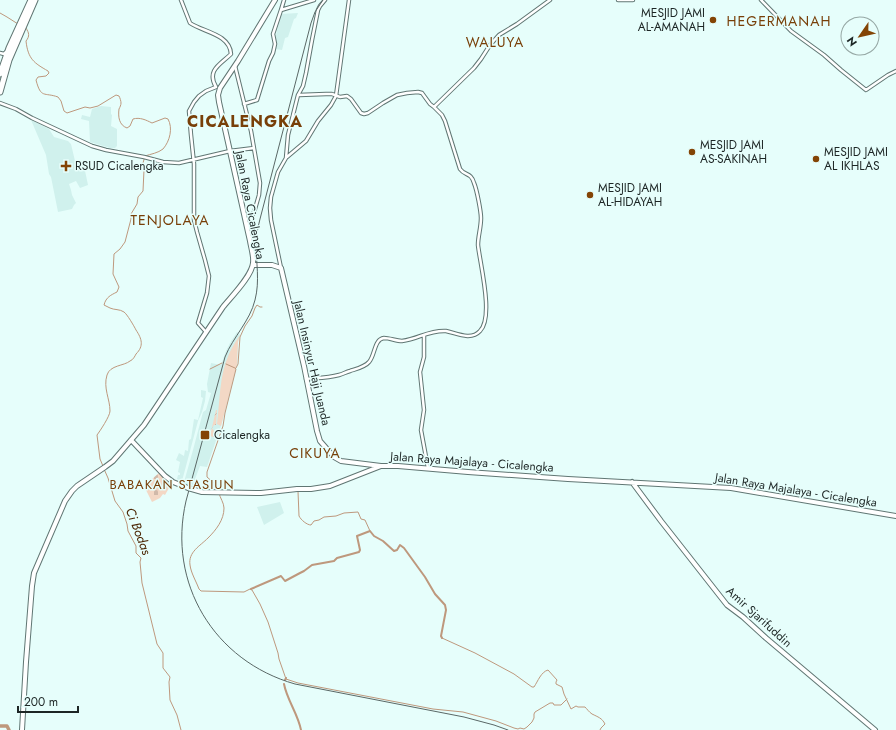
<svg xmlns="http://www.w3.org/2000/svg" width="896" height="730" font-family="Jost,sans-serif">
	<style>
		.built { fill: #d0f1ed }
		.green { fill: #f3d8c5 }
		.cemetery { fill: url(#cemetery-stones) }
		.garden { fill: url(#garden-furrows) }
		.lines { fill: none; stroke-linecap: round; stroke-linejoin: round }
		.stream { stroke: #be987d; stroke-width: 1 }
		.canal { stroke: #be987d; stroke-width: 2 }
		.river { stroke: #be987d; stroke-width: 3.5 }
		.minor-casing { stroke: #607673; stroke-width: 4.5 }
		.major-casing { stroke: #607673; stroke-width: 6 }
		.highway-casing { stroke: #607673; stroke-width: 7 }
		.minor { stroke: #fff; stroke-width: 2.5 }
		.major { stroke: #fff; stroke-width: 4 }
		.highway { stroke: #fff; stroke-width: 5 }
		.rail { stroke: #5a6866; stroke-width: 1 }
		.poi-dot { fill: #834405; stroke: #e6fefb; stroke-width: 1.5 }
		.labels { text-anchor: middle; stroke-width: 3; stroke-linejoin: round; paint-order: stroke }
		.poi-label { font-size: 12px; fill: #1d2625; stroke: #e6fefb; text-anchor: start }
		.street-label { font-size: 12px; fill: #1d2625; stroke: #e6fefb }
		.neighbourhood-label { font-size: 13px; letter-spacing: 1px; fill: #783f08; stroke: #e6fefb }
		.water-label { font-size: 13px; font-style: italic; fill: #4c2705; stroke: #e6fefb }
		.quarter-label { font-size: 14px; letter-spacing: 1px; fill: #783f08; stroke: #e6fefb }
		.district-label { font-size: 16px; font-weight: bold; letter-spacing: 1px; fill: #783f08; stroke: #e6fefb }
	</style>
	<defs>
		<pattern id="cemetery-stones" width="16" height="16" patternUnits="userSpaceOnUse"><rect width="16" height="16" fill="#f3d8c5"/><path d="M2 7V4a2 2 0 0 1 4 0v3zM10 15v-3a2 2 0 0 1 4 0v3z" fill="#d0b9a9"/></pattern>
		<pattern id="garden-furrows" width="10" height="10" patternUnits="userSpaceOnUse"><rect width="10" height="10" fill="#f3d8c5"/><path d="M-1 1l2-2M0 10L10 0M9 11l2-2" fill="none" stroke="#d0b9a9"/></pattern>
	</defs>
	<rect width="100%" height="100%" fill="#e6fefb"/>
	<path class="built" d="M 298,13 L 296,18 L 294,19 L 288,37 L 285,38 L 282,50 L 275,49 L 276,42 L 275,39 L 281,14 Z
		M 101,106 L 111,107 L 111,114 L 112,115 L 111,126 L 117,129 L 117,146 L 115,148 L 110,148 L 90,142 L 89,121 L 81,119 L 82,115 L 90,117 L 92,109 Z
		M 31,120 L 49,129 L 54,137 L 68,141 L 71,144 L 75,161 L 82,161 L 84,166 L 88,185 L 80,188 L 76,181 L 69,184 L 71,190 L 72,195 L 76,203 L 74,205 L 72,209 L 58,212 L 51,177 L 49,174 L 46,155 Z
		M 237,332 L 240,335 L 238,342 L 237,364 L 221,426 L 207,467 L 200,466 L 192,487 L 186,485 L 184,482 L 193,450 L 203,412 L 206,410 L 211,393 L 208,392 L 207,384 L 211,363 L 221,365 L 226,351 L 230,343 Z
		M 201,390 L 206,391 L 205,401 L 202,412 L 198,421 L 182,481 L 177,479 L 178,475 L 180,475 L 180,473 L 178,472 L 180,462 L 176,460 L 179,453 L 184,456 L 185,450 L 188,451 L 189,440 L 191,439 L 194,419 L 198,420 L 203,398 L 201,397 Z
		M 280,502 L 284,513 L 264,525 L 257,507 Z"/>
	<path class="green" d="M 240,335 L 238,342 L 237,364 L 221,426 L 217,424 C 220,401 219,376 229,354 C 232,347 236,341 240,335 Z"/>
	<path class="cemetery" d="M 160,472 L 168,481 L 167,483 L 169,485 L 168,487 L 169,488 L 165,495 L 163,494 L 160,498 L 152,502 L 146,490 L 149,487 L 146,482 L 151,480 Z"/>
	<path class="garden" d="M 216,410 L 217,410 L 216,425 L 214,425 L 212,428 L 214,431 L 218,432 L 216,438 L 210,436 Z"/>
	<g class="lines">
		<path class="stream" d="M 0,13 L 7,17 L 18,24
			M 25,27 L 26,28 C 29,33 30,36 26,41 C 28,59 34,63 48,71 L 49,73 L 46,76 L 38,77 L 36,80 C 41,99 44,92 58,97 L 61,101 L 64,111 L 67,113 L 85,107 L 90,108 L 98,106 L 116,95 L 119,96 C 120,98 121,101 121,103 C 121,105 120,107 119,109 C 118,117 119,125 127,128 L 130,126 L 133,119 C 140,117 146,120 152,123 L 165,118 L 168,119 C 173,128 170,141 163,149 C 158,153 151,154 145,156 L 143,163 L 144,170 L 143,191 L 138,197 L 137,204 L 131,214 L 131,219 L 125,242 L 120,249 L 114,254 L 113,274 L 119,287 L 117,292 C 111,295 106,297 104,305 C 106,306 108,307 110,308 C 114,310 120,309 124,312 C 127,314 134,326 136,330 C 142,339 144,346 136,354 C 135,356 133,360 130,361 C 124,366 110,365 107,375 C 103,388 110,399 110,411 C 110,416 100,431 97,435 L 100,459 L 103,466
			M 236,368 L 238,364 L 240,337 L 245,326 L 252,316 L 255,308 L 257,305 L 260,307 L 262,307
			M 210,369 L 222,363
			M 104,469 L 108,478 L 115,501 L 123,512 L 127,524 L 128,531 L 136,546 L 136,553 L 141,558 L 140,562 L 142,583 L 157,644 L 163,653 L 163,668 L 170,677 L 169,682 L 170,700 L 177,715 L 181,730
			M 218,490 L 215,484 L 207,477 L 207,472 L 223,426 L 225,413 L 236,369 L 235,368 L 226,364
			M 298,491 L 299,516 C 301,520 307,525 311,525 L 314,521 L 319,520 L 324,517 L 336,516 L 344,513 L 358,512 L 361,519 L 365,520 L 370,531
			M 219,493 C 220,498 224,503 224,508 C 224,520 216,530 208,538 C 200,546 188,552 190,565 C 191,573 196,581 199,589 L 201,591 L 244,592 L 250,589 L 252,590 L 260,604 L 268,622 L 278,653 L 279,659 L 286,679 L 298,683 L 433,709 L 463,712 L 496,721 L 514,728 L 518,729 L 520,728 L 524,729 L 527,727 L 532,722 L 534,718 L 534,714 L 535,712 L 550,703 L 553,703 L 554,705 L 561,705 L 567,699
			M 442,638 L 475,653 L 514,674 L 532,687 L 534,687 C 538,681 541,672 548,670 L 557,680 L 556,682 L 556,684 L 562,687 L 564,694 L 571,709 L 576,706 L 578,707 L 585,707 C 587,709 589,712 592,714 C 598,717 602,718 605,724 L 601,728 L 600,730"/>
		<path class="canal" d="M 251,589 L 281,576 L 285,581 L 300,573 L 304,571 L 312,565 L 334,561 L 337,558 L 359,552 L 360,550 L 357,536 L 370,531 L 374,536 L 383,541 L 394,551 L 397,550 L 400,545 L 404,548 L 425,577 L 435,594 L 445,605 L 446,610 L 441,636 L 442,638
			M 285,680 L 286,678
			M 284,684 C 287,700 298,714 301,730"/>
		<path class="river" d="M 0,726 L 7,726 L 9,730"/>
		<defs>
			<path id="minor" d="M 181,0 L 190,23 C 203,32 230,34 231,54 C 221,64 206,70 216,87
				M 618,0 L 633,0
				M 761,0 L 791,31 L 824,55 L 841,70 L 866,90 L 888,75 L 896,71
				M 281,10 L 284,0
				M 0,53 L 4,54 L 6,52
				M 235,66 L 251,131 L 260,183 L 259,195 L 255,209 L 248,227
				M 299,95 L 326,94 L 332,94 L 340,97 L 347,96 L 351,99 L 361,113 L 364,114 L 368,113 L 383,103 L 397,95 L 407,93 L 418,92 L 422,93 L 430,104 L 434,107
				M 0,103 L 16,109 L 32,118 L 92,146 L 106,150 L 144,157 L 163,162 L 179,163 L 230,151 L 254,148
				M 244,104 L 257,100 L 269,61 L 273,53 L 275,44 L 273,34 L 281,10 L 314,0
				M 287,157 L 306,141 L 318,121 L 331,105 L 336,96 L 349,0
				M 281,268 L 271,220 L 270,208 L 271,197 L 278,172 L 286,158 L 288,135 L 298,95 L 303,86 L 306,73 L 312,40 L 318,10 L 320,6 L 325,0
				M 206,332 L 198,323 L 207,293 L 209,276 L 205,260 L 197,232 L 194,220 L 194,164 L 191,135 L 189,111 L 194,102 L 199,96 L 206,91 L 216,87
				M 424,335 L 424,357 L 420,372 L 424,410 L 421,430 L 428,468
				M 306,379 C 317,378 328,378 339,375 C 343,374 346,372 350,371 C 356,369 365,367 369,362 C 375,356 374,339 384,338 C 390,338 396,341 402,341 C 419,339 428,330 446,331 C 456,333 471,341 480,331 C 494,317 480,264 478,245 C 478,236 481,228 481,218 C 481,212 477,190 474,183 C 471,172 465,176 460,169 L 445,121 L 442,115 L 434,107 L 474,68 L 481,59 L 490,45 L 499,35 L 517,24 L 550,0"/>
			<path id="major" d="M 253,265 L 272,265 L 281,268 L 304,366 L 317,431 L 320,441 L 334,457 L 341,461 L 381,466
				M 131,440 L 165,476 L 173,482 L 188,488 L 202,492 L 261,493 L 297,489 L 311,489 L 330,486 L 381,466 L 398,466 L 468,472 L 568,479 L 731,488 L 896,516
				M 632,482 L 661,521 L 727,605 L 743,617 L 766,638 L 875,730
				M 22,730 L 26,662 L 32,586 L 34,573 L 65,501 L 72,491 L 77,486 L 105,467 L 113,461 L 144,425 L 223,307 C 231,297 252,276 253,263 C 254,256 251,248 250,241 L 219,102 L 218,95 L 220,88 L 238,61 L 275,0"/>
			<path id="highway" d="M 0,74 L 9,48 L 31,0
				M 0,92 L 9,60 L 35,0"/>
		</defs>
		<use href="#minor" class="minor-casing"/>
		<use href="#major" class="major-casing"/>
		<use href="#highway" class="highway-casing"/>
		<use href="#minor" class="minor"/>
		<use href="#major" class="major"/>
		<use href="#highway" class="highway"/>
		<path class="rail" d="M 323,0 L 315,12 L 311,23 L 260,219 C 258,227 256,236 256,244 C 256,262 260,281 255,300 C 250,321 233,337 225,357 L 186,501 C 167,583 214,661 295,684 L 464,717 L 494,725 L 508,730"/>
	</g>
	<g class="poi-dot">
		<circle cx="713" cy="20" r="4"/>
		<circle cx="692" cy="152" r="4"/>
		<circle cx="816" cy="159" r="4"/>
		<path d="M64 160h4v4h4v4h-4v4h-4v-4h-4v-4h4z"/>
		<circle cx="590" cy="195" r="4"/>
		<rect x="200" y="430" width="10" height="10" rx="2"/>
	</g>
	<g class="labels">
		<g class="poi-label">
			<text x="705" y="17" text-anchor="end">MESJID JAMI<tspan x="705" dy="14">AL-AMANAH</tspan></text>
			<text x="700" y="149">MESJID JAMI<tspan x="700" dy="14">AS-SAKINAH</tspan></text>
			<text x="824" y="156">MESJID JAMI<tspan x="824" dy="14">AL IKHLAS</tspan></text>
			<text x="75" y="170">RSUD Cicalengka</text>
			<text x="598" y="192">MESJID JAMI<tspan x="598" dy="14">AL-HIDAYAH</tspan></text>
			<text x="214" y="439">Cicalengka</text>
		</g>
		<g class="street-label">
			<text transform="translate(250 205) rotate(79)" y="4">Jalan Raya Cicalengka</text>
			<text transform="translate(312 363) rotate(77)" y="4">Jalan Insinyur Haji Juanda</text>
			<text transform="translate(472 462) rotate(4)" y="4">Jalan Raya Majalaya - Cicalengka</text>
			<text transform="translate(796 490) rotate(9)" y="4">Jalan Raya Majalaya - Cicalengka</text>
			<text transform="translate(759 617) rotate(42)" y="4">Amir Sjarifuddin</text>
		</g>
		<g class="neighbourhood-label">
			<text x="172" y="489">BABAKAN STASIUN</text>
		</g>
		<g class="water-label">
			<text transform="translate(139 531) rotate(69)" y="5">Ci Bodas</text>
		</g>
		<g class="quarter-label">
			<text x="779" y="26">HEGERMANAH</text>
			<text x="495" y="47">WALUYA</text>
			<text x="170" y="225">TENJOLAYA</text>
			<text x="315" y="458">CIKUYA</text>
		</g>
		<g class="district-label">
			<text x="245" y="127">CICALENGKA</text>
		</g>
	</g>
	<g transform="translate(860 36) rotate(236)"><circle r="19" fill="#e6fefb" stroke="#96a8a5"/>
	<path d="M0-3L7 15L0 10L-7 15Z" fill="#834405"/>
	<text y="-6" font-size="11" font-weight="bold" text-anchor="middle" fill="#1d2625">N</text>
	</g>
	<path d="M18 706v6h60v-6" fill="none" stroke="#1d2625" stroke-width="2"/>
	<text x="24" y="706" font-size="12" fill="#1d2625" stroke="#e6fefb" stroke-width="3" paint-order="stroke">200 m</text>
</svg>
